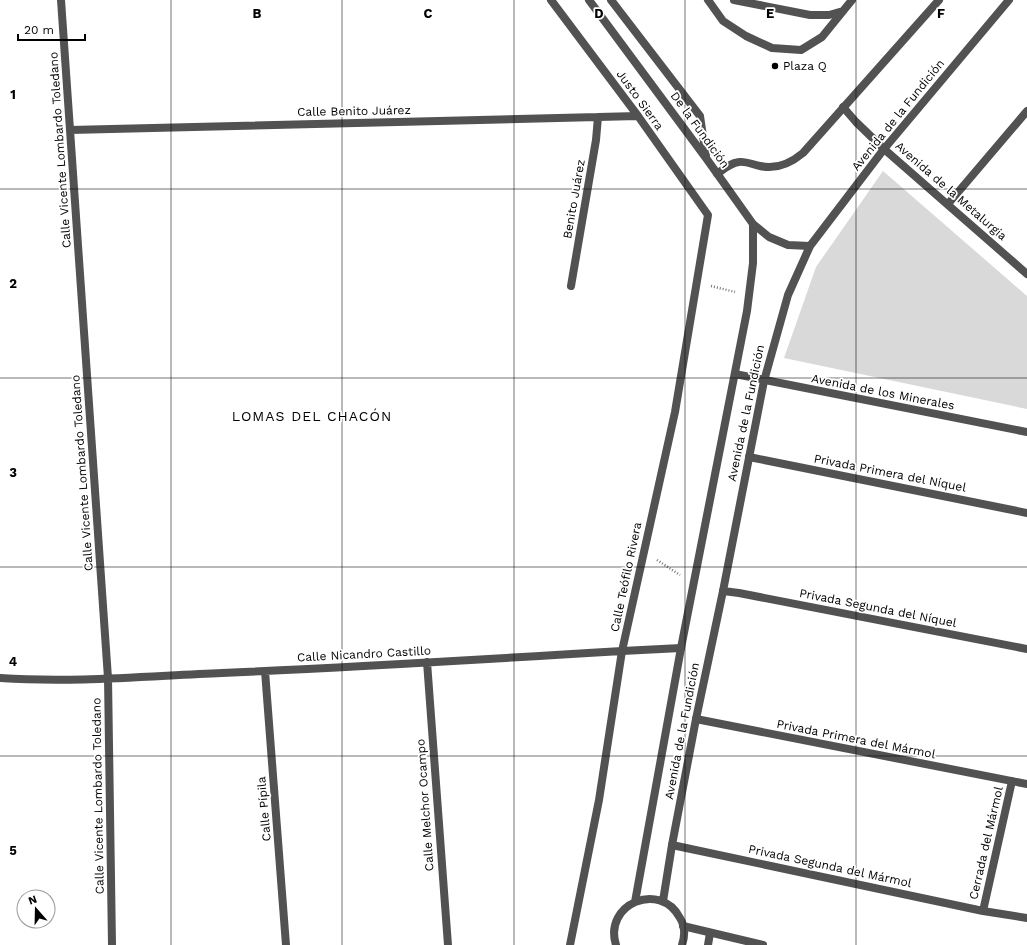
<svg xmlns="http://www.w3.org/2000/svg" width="1027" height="945" font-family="'Work Sans',sans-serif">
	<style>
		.green { fill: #d9d9d9 }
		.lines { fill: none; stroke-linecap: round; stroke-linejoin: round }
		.path { stroke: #747474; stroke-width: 2.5; stroke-dasharray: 1 2; stroke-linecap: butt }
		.service { stroke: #525252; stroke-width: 8 }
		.pedestrian { stroke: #525252; stroke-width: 8 }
		.minor { stroke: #525252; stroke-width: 8 }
		.tertiary { stroke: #525252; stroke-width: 8 }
		.grid { fill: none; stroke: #000; stroke-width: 1; stroke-opacity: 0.55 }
		.poi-dot { fill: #000; stroke: #fff; stroke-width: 1.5 }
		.labels { text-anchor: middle; stroke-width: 3.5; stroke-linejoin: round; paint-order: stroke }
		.poi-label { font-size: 12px; fill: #000; stroke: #fff; text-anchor: start }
		.street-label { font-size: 12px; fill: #000; stroke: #fff }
		.quarter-label { font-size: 14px; letter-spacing: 1px; fill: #000; stroke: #fff }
		.grid-label { font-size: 13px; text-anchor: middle; font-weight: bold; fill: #000; stroke: #fff; stroke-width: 3.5; stroke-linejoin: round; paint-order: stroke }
	</style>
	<rect width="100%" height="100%" fill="#fff"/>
	<path class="green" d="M 883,171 L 1027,296 L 1027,409 L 784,358 L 816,267 Z"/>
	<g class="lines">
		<path class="path" d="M 711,286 L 735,292
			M 657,560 L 680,575"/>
		<path class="service" d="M 708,0 L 723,21 L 746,36 L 772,48 L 801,50 L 822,37 L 852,0
			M 734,0 L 810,15 L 829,15 L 843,11"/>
		<path class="pedestrian" d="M 622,651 L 681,648"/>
		<path class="minor" d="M 61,0 L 108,678 L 112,945
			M 551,0 L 638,116 L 708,215 L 675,412 L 622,651 L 599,800 L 570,945
			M 843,107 L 856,122 L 884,149 L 1027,274
			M 70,130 L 638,116
			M 948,204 L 1027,111
			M 571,286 L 596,140 L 598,117
			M 735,374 L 1027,432
			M 749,457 L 1027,513
			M 723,591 L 739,593 L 1027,649
			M 427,662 L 448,945
			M 265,671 L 286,945
			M 0,678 C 74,683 148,676 222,673 C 355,667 489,659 622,651
			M 696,719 L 1027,784
			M 672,845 L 983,911 L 1027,918
			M 983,911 L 1012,781
			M 708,945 L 710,933"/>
		<path class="tertiary" d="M 589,0 L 706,158 L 753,224 L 769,237 L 788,245 L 810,246
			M 611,0 L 700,116 L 706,156
			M 717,174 C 724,169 730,163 739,162 C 746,161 754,165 760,166 C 777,170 791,163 803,153 L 939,0
			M 663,901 L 672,845 L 696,719 L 723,591 L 764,381 L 788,295 L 810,246 L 884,149 L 1009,0
			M 635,902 L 681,648 L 747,311 L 753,263 L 753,224
			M 683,926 L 763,945
			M 616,945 C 603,904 660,880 680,918 C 685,926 685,936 682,945"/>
	</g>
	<path class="grid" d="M 171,0 L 171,945M 342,0 L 342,945M 514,0 L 514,945M 685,0 L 685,945M 856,0 L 856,945M 0,189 L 1027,189M 0,378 L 1027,378M 0,567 L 1027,567M 0,756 L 1027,756"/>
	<circle class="poi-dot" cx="775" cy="66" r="4"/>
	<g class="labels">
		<g class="poi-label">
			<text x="783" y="70">Plaza Q</text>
		</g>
		<g class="street-label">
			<text transform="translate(640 100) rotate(54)" y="4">Justo Sierra</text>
			<text transform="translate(354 111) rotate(-1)" y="4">Calle Benito Juárez</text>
			<text transform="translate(898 115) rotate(-51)" y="4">Avenida de la Fundición</text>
			<text transform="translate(700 130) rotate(54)" y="4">De la Fundición</text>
			<text transform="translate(60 150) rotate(-94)" y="4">Calle Vicente Lombardo Toledano</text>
			<text transform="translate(951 191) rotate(41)" y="4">Avenida de la Metalurgia</text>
			<text transform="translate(574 199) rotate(-80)" y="4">Benito Juárez</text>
			<text transform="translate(883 392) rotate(11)" y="4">Avenida de los Minerales</text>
			<text transform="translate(746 413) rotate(-78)" y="4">Avenida de la Fundición</text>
			<text transform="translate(82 473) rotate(-94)" y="4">Calle Vicente Lombardo Toledano</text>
			<text transform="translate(890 473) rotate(11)" y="4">Privada Primera del Níquel</text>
			<text transform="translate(626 577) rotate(-78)" y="4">Calle Teófilo Rivera</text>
			<text transform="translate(878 608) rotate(11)" y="4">Privada Segunda del Níquel</text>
			<text transform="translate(364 654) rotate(-3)" y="4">Calle Nicandro Castillo</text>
			<text transform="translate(682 731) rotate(-79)" y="4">Avenida de la Fundición</text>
			<text transform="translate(856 739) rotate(11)" y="4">Privada Primera del Mármol</text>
			<text transform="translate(98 796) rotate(-91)" y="4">Calle Vicente Lombardo Toledano</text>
			<text transform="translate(425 805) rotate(-94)" y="4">Calle Melchor Ocampo</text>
			<text transform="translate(264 809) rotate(-95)" y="4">Calle Pípila</text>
			<text transform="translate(986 843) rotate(-77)" y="4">Cerrada del Mármol</text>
			<text transform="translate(830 866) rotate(12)" y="4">Privada Segunda del Mármol</text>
		</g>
		<g class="quarter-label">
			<text x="312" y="421">LOMAS DEL CHACÓN</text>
		</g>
	</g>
	<g class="grid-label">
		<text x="257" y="18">B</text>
		<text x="428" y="18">C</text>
		<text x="599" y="18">D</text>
		<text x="770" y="18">E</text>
		<text x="941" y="18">F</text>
		<text x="13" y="99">1</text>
		<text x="13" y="288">2</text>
		<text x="13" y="477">3</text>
		<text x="13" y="666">4</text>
		<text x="13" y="855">5</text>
	</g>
	<g transform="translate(36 909) rotate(340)"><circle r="19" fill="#ffffff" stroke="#999999"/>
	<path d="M0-3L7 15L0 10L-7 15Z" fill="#000000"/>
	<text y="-6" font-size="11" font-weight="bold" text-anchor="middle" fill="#000000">N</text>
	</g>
	<path d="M18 34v6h67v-6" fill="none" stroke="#000000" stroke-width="2"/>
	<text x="24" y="34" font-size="12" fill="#000000" stroke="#ffffff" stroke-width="3" paint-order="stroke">20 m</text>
</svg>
